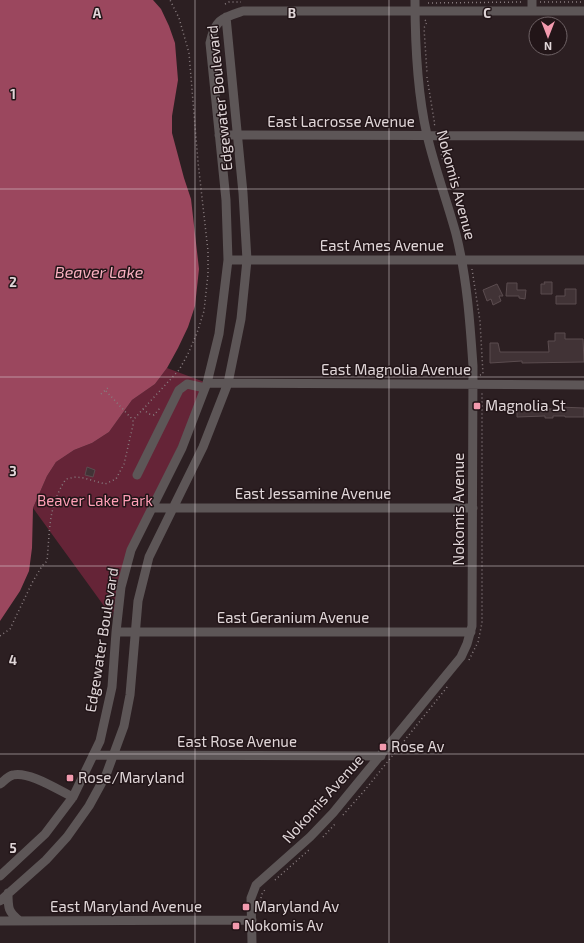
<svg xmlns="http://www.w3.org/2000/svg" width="584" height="943" font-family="'Exo 2',sans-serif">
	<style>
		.green { fill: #652437 }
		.water { fill: #9b475e }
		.building { fill: #413336; stroke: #5b4c4f }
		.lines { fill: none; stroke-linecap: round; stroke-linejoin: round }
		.path { stroke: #887c7f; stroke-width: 1.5; stroke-dasharray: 1 3; stroke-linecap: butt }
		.minor { stroke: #5d5657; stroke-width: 9 }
		.grid { fill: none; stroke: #e0d6d8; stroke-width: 1; stroke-opacity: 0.55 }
		.poi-dot { fill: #f29aae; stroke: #221518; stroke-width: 1.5 }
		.labels { text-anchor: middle; stroke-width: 3; stroke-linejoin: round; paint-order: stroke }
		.street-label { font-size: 15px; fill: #e0d6d8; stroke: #221518 }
		.poi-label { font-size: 15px; fill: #e0d6d8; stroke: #221518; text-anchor: start }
		.park-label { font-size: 15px; fill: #ff9fb6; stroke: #221518 }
		.water-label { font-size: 16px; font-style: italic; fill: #fab1c1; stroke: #221518 }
		.grid-label { font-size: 13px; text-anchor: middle; font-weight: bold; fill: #e0d6d8; stroke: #221518; stroke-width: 3; stroke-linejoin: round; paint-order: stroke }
	</style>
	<rect width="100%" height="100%" fill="#2c1f22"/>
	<path class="green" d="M 167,368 L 207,383 L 131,550 L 112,617 L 33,508 L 47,476 L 56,462 L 74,450 L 92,443 L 109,432 L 132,400 L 155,384 Z"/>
	<path class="water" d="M 0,0 L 153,0 L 161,9 L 169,26 L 175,43 L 178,80 L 172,116 L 172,133 L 184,178 L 191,199 L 199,269 L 195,306 L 188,327 L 178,348 L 167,368 L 155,384 L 132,400 L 109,432 L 92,443 L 74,450 L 56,462 L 47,476 L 33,508 L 32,548 L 29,571 L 20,591 L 0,621 Z"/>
	<path class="building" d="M 544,282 L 552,282 L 552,294 L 541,294 L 541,284 L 545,284 Z
		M 507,283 L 517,283 L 517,290 L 526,290 L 525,299 L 519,298 L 519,296 L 506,296 Z
		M 497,284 L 503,296 L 499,296 L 501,301 L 493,305 L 491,299 L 487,301 L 483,290 Z
		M 565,289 L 576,289 L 576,304 L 556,304 L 556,296 L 565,296 Z
		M 555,333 L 565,333 L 565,339 L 583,339 L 584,362 L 522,363 L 522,361 L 490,363 L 490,343 L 498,343 L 500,352 L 549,352 L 548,341 L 555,341 Z
		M 545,406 L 545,409 L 559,409 L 559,407 L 584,408 L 584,417 L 565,417 L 565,416 L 553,416 L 553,418 L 545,418 L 545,416 L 517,417 L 517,407 Z
		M 87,467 L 95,470 L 93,477 L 85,475 Z"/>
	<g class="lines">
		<path class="path" d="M 540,2 L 584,2
			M 428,3 L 524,2
			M 225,4 L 229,2 L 241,2
			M 425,20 L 427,22 L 424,28 L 427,73
			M 427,77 L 434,120 L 435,124 L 433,127
			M 439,144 L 442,146 L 441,153 L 443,161
			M 472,269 L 480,321 L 483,374 L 480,375
			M 106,391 L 133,420
			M 101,394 L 110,386
			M 143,409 L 149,414 L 154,415 L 160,408
			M 0,636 L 10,629 L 32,583 L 42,566 L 47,561 C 50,530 48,506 66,479 L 76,477 L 84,478 L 105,484 L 116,479 L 124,464 L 133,425 L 133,420 L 179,370 L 188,354 L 197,333 L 204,311 L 208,274 L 208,251 L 198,162 L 189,53 L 179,18 L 170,0
			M 469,660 L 478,642 L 482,623 L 482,393
			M 343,815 L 365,790 L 448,686
			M 323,837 L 335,824
			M 275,880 L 310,849
			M 260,902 L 262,894 L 266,888"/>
		<path class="minor" d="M 532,0 L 532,11
			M 219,135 L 584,136
			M 228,260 L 584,260
			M 207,383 L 584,385
			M 137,475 L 179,390 L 187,384 L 205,388
			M 153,508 L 473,508
			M 116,632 L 471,632
			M 93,755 L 381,756
			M 0,784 C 4,781 8,776 13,775 C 29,771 58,790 73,797
			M 0,876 L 45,834 L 73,797 L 100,741 L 112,687 L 116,632 L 121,587 L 131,550 L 182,448 L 207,383 L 219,334 L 228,260 L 226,200 L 210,43 C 215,19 222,18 243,11 L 584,11
			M 8,893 C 8,908 8,912 20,921
			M 0,901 L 46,860 L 67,837 L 89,806 L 106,775 L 124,726 L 130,695 L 138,601 L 149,557 L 203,447 L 228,383 L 241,319 L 247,260 L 243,193 L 226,17
			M 0,921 L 252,920
			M 252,943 L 251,898 L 256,885 L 310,837 L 333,813 L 461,657 L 467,644 L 472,626 L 473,366 C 470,322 467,278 456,234 C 447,201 435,169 427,135 C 417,91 415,46 415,0"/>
	</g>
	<path class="grid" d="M 195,0 L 195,943M 389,0 L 389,943M 0,189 L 584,189M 0,377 L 584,377M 0,566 L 584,566M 0,754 L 584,754"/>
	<g class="poi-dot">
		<rect x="473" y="402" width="8" height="8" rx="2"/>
		<rect x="379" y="743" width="8" height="8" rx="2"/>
		<rect x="66" y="774" width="8" height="8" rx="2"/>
		<rect x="242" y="903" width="8" height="8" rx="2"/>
		<rect x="232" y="922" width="8" height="8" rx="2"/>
	</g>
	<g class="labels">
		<g class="street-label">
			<text transform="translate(220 98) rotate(-96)" y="5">Edgewater Boulevard</text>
			<text x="341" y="127">East Lacrosse Avenue</text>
			<text transform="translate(456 185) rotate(75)" y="5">Nokomis Avenue</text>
			<text x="382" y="251">East Ames Avenue</text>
			<text x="396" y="375">East Magnolia Avenue</text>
			<text x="313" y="499">East Jessamine Avenue</text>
			<text transform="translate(459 509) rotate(-90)" y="5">Nokomis Avenue</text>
			<text x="293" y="623">East Geranium Avenue</text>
			<text transform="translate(102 640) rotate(-81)" y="5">Edgewater Boulevard</text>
			<text x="237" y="747">East Rose Avenue</text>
			<text transform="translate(323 799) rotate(-48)" y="5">Nokomis Avenue</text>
			<text x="126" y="912">East Maryland Avenue</text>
		</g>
		<g class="poi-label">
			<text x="485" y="411">Magnolia St</text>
			<text x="391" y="752">Rose Av</text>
			<text x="78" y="783">Rose/Maryland</text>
			<text x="254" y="912">Maryland Av</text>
			<text x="244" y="931">Nokomis Av</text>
		</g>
		<g class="park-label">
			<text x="95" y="506">Beaver Lake Park</text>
		</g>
		<g class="water-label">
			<text x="99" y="278">Beaver Lake</text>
		</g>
	</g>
	<g class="grid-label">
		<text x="97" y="18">A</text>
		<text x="292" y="18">B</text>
		<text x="487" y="18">C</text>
		<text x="13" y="99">1</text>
		<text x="13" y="287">2</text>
		<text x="13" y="476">3</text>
		<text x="13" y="665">4</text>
		<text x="13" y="853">5</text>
	</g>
	<g transform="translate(548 36) rotate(180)"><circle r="19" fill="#221518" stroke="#6e6265"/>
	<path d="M0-3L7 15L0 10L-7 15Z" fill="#f29aae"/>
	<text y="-6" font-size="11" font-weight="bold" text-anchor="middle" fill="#e0d6d8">N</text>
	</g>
</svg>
